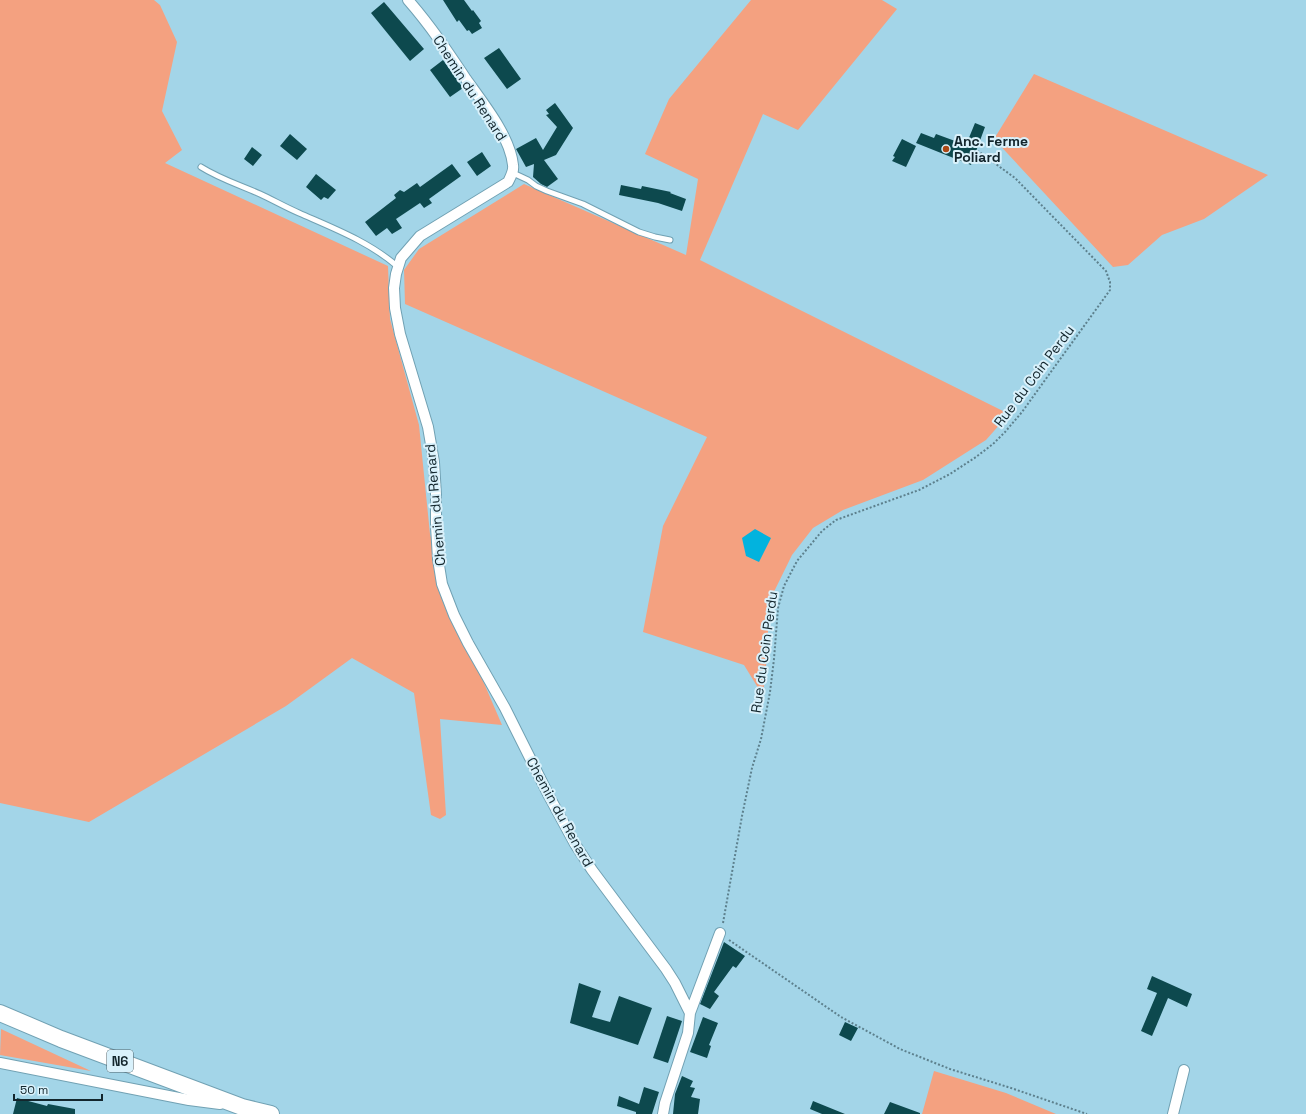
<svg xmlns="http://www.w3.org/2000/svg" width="1306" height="1114" font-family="'Space Grotesk',sans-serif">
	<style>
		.green { fill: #f4a180 }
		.water { fill: #02b3de }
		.building { fill: #0d494e }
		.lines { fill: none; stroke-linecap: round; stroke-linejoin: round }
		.lane-casing { stroke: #71a1b3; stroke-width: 7 }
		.street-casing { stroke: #71a1b3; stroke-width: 12 }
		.primary-casing { stroke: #71a1b3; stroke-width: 18 }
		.path { stroke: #5d808d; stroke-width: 2; stroke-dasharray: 2 2; stroke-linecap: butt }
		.lane { stroke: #fff; stroke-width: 5 }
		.street { stroke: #fff; stroke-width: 10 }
		.primary { stroke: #fff; stroke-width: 16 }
		.poi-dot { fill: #ac4815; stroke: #d9f1fb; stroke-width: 1.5 }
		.labels { text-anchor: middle; stroke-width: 4; stroke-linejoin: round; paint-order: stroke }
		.shield { fill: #d9f1fb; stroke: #4e636b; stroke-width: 1 }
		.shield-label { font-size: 13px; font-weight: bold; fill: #13262d }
		.street-label { font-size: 14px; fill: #13262d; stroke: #d9f1fb }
		.poi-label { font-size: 14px; font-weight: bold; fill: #13262d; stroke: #d9f1fb; text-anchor: start }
	</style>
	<rect width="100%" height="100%" fill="#a3d5e8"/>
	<path class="green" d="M 0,0 L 154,0 L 160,5 L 177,42 L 162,111 L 182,150 L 165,163 L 388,266 L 390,319 L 419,425 L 430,534 L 450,604 L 502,725 L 440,719 L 446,815 L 440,819 L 431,815 L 414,693 L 352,658 L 286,706 L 89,822 L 0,803 Z
		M 751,0 L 882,0 L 897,9 L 798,130 L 763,114 L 700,260 L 1009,414 L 986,440 L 923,480 L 843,510 L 813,528 L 792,555 L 768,604 L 768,646 L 763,696 L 744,665 L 643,632 L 663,526 L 707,437 L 405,304 L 404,270 L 419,249 L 524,184 L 686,255 L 698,179 L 645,154 L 669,99 Z
		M 1034,74 L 1268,175 L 1204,219 L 1162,235 L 1128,265 L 1113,267 L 994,139 Z
		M 1,1029 L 91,1071 L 0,1055 Z
		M 934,1071 L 1006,1093 L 1056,1114 L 922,1114 Z"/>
	<path class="water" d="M 755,529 L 771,538 L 759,562 L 746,556 L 742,538 Z"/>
	<path class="building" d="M 443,0 L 464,0 L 472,11 L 473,10 L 481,21 L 479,23 L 482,28 L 472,34 L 469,30 L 467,31 L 459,20 L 457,22 Z
		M 384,2 L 424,49 L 410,61 L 371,13 Z
		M 499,48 L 521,79 L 507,89 L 484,58 Z
		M 443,60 L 463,88 L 450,97 L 430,70 Z
		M 555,103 L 573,128 L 556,155 L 544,160 L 558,179 L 547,187 L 541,184 L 533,177 L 534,164 L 526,167 L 516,149 L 536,138 L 543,150 L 557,127 L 546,115 L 549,114 L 546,110 Z
		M 975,123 L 985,127 L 971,165 L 916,143 L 921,133 L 934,138 L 936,134 L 966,145 Z
		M 290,134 L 307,149 L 297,160 L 280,146 Z
		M 902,139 L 916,146 L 906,167 L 892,161 L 895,157 L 893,156 Z
		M 252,147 L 262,155 L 253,166 L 244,159 Z
		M 482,152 L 491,166 L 477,176 L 467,162 Z
		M 452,164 L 461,176 L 429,199 L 432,203 L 424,208 L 420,203 L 396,219 L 402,228 L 392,234 L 387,228 L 376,236 L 365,222 L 396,198 L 394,195 L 400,190 L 404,192 L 417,183 L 420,187 Z
		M 316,174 L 336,190 L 328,199 L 324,197 L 321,200 L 306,187 Z
		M 621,185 L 641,189 L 642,186 L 671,192 L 670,193 L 686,199 L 682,211 L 658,203 L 619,195 Z
		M 724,942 L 745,956 L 736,968 L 733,966 L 714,992 L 719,996 L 710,1009 L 700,1004 Z
		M 1152,976 L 1192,994 L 1187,1007 L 1168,998 L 1152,1036 L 1141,1031 L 1157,993 L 1147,989 Z
		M 579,983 L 601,991 L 592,1017 L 610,1022 L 619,996 L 652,1008 L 638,1045 L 570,1023 Z
		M 667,1016 L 682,1021 L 668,1063 L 653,1058 Z
		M 703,1017 L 718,1023 L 709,1045 L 711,1046 L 707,1058 L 690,1052 Z
		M 845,1022 L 858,1028 L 851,1041 L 839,1035 Z
		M 682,1076 L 693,1081 L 690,1087 L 695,1088 L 691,1097 L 700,1099 L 698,1114 L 673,1114 L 675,1094 Z
		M 644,1087 L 659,1092 L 652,1114 L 636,1114 L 636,1112 L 617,1106 L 619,1096 L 639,1104 Z
		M 17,1098 L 47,1106 L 48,1104 L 75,1109 L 75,1114 L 13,1114 Z
		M 813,1101 L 845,1114 L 822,1114 L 810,1109 Z
		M 890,1102 L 920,1113 L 920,1114 L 884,1114 Z"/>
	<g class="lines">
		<defs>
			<path id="lane" d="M 201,167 C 220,179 240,185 260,194 C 273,200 285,207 299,213 C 333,228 370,242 398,267
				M 513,173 L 528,180 L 536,186 L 547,191 L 583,204 L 639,232 L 655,237 L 670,240"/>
			<path id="street" d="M 408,0 C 430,25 448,52 466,79 C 483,103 510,136 513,165 C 514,171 511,176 508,182 L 420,236 L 401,258 L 396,274 L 394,288 L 395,308 L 400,334 L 428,427 L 434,462 L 436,495 L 436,526 L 438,559 L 442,584 L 454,615 L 468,643 L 505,708 L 549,796 L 575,844 L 592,870 L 666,969 L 675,983 L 690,1013
				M 0,1063 L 189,1100 L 220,1104
				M 663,1114 L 665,1103 L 688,1033 L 690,1013 L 720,933
				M 1173,1114 L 1184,1070"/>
			<path id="primary" d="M 0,1013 L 61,1039 L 242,1107 L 271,1114"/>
		</defs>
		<use href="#lane" class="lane-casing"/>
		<use href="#street" class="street-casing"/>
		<use href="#primary" class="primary-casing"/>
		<path class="path" d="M 723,923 L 742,816 L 752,768 L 761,739 L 770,692 L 774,659 L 778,608 L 784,586 L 797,561 L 822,531 L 836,520 L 919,490 L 950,474 L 976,457 L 993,444 L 1005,432 L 1022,412 L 1110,290 L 1110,282 L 1106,271 L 1015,178 L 978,151
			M 729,940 L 841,1017 L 900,1049 L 950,1069 L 1011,1088 L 1087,1114"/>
		<use href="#lane" class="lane"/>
		<use href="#street" class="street"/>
		<use href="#primary" class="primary"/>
	</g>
	<circle class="poi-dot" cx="946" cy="149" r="4"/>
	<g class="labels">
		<rect class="shield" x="107" y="1050" width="26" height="22" rx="3"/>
		<g class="shield-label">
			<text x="120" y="1066">N6</text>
		</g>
		<g class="street-label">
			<text transform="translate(470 88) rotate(57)" y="5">Chemin du Renard</text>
			<text transform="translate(1034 376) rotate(-53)" y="5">Rue du Coin Perdu</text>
			<text transform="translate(435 505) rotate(-95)" y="5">Chemin du Renard</text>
			<text transform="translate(764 652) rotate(-82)" y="5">Rue du Coin Perdu</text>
			<text transform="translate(560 812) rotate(61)" y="5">Chemin du Renard</text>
		</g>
		<g class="poi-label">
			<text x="954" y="146">Anc. Ferme<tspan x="954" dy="16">Poliard</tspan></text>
		</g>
	</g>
	<path d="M14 1094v6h88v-6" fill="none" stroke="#13262d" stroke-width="2"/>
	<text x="20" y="1094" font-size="12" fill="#13262d" stroke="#d9f1fb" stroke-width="3" paint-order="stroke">50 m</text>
</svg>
